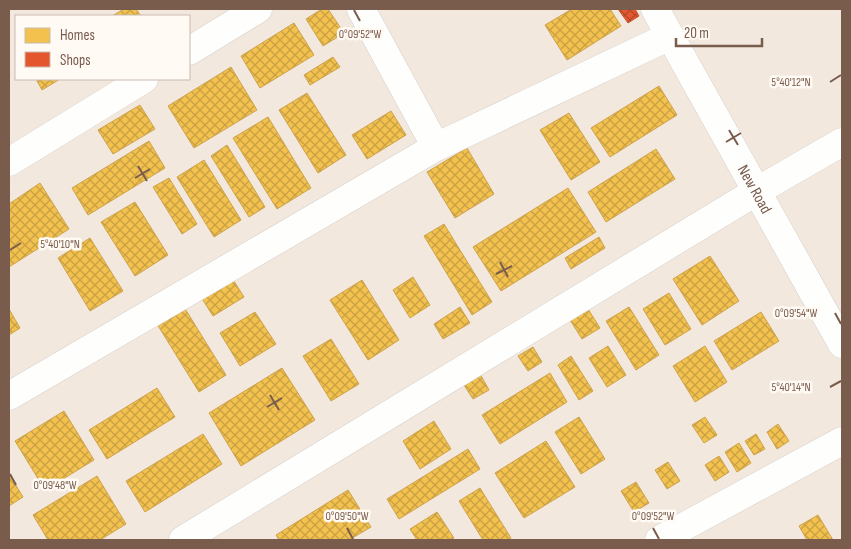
<svg xmlns="http://www.w3.org/2000/svg" width="851" height="549" font-family="'Sofia Sans Condensed',sans-serif">
	<style>
		.residential { fill: #f2e8de; fill-rule: evenodd }
		.homes { fill: url(#homes-cross-hatch); stroke: #cea34e }
		.shops { fill: url(#shops-cross-hatch); stroke: #c45837 }
		.lines { fill: none; stroke-linecap: round; stroke-linejoin: round }
		.minor-casing { stroke: #d7d1cb; stroke-width: 29 }
		.minor { stroke: #fefefd; stroke-width: 28 }
		.ticks { fill: none; stroke: #7a5c4d; stroke-width: 2 }
		.labels { text-anchor: middle; stroke-width: 5; stroke-linejoin: round; paint-order: stroke }
		.street-label { font-size: 16px; fill: #7a5c4d; stroke: #fffaf3 }
		.ticks-label { font-size: 12px; text-anchor: middle; fill: #7a5c4d; stroke: #fffaf3; stroke-width: 5; stroke-linejoin: round; paint-order: stroke }
	</style>
	<defs>
		<pattern id="homes-cross-hatch" width="8" height="8" patternUnits="userSpaceOnUse" patternTransform="scale(1.25)"><rect width="8" height="8" fill="#f2c14e"/><path d="M0 0l8 8M0 8l8-8" fill="none" stroke="#c9a043"/></pattern>
		<pattern id="shops-cross-hatch" width="8" height="8" patternUnits="userSpaceOnUse" patternTransform="scale(1.25)"><rect width="8" height="8" fill="#e4572e"/><path d="M0 0l8 8M0 8l8-8" fill="none" stroke="#b44828"/></pattern>
	</defs>
	<rect width="100%" height="100%" fill="#f9f5f0"/>
	<path class="residential" d="M 9,9 L 842,9 L 842,540 L 9,540 ZM 16,16 L 189,16 L 189,79 L 16,79 Z"/>
	<path class="homes" d="M 124,9 L 136,9 L 141,16 L 112,16 Z
		M 322,9 L 328,9 L 344,33 L 323,46 L 306,19 Z
		M 572,9 L 610,9 L 621,26 L 567,60 L 545,25 Z
		M 294,23 L 314,55 L 260,88 L 241,56 Z
		M 333,57 L 340,67 L 310,85 L 304,75 Z
		M 231,67 L 257,110 L 194,148 L 168,106 Z
		M 36,79 L 60,79 L 42,90 Z
		M 659,86 L 677,115 L 610,157 L 591,128 Z
		M 307,93 L 346,155 L 318,173 L 279,110 Z
		M 140,105 L 155,129 L 113,154 L 98,130 Z
		M 391,111 L 406,135 L 367,159 L 352,135 Z
		M 569,113 L 600,162 L 571,180 L 540,130 Z
		M 268,117 L 311,188 L 277,209 L 233,138 Z
		M 149,141 L 165,168 L 88,215 L 72,188 Z
		M 227,145 L 265,207 L 249,217 L 211,156 Z
		M 467,148 L 494,194 L 455,218 L 427,172 Z
		M 656,149 L 675,179 L 606,222 L 588,192 Z
		M 204,160 L 241,220 L 214,237 L 177,177 Z
		M 169,178 L 197,224 L 182,234 L 153,187 Z
		M 40,183 L 69,229 L 9,267 L 9,204 Z
		M 568,188 L 596,232 L 501,291 L 473,247 Z
		M 135,202 L 168,255 L 135,276 L 101,222 Z
		M 444,224 L 492,302 L 472,315 L 424,236 Z
		M 599,237 L 605,248 L 571,269 L 565,258 Z
		M 90,238 L 123,291 L 90,311 L 58,258 Z
		M 710,256 L 739,301 L 702,325 L 673,279 Z
		M 413,277 L 430,305 L 410,318 L 393,290 Z
		M 232,278 L 244,297 L 213,316 L 201,297 Z
		M 362,280 L 399,340 L 368,360 L 330,300 Z
		M 669,293 L 691,329 L 665,345 L 643,309 Z
		M 583,301 L 600,328 L 582,339 L 565,312 Z
		M 184,307 L 226,375 L 199,392 L 157,324 Z
		M 460,307 L 470,323 L 443,339 L 434,324 Z
		M 629,307 L 659,355 L 636,370 L 606,321 Z
		M 9,309 L 20,328 L 9,335 Z
		M 255,312 L 276,344 L 240,366 L 220,333 Z
		M 761,312 L 779,341 L 732,370 L 714,341 Z
		M 331,339 L 359,384 L 331,401 L 303,356 Z
		M 608,346 L 626,375 L 607,387 L 589,358 Z
		M 705,346 L 727,382 L 695,402 L 673,366 Z
		M 533,347 L 542,362 L 528,371 L 518,356 Z
		M 571,356 L 593,391 L 579,400 L 558,365 Z
		M 282,368 L 315,420 L 241,466 L 209,413 Z
		M 479,372 L 489,390 L 473,399 L 462,382 Z
		M 550,373 L 567,402 L 500,444 L 482,415 Z
		M 157,388 L 175,417 L 107,459 L 89,430 Z
		M 64,411 L 94,460 L 45,490 L 15,441 Z
		M 579,417 L 605,459 L 581,474 L 555,432 Z
		M 705,417 L 717,435 L 704,443 L 692,425 Z
		M 434,421 L 451,449 L 420,469 L 403,441 Z
		M 778,424 L 789,441 L 777,449 L 767,432 Z
		M 203,434 L 222,464 L 145,512 L 126,481 Z
		M 756,434 L 765,449 L 754,455 L 745,441 Z
		M 546,441 L 575,487 L 524,518 L 495,473 Z
		M 739,443 L 751,463 L 737,472 L 725,452 Z
		M 468,449 L 480,469 L 399,519 L 387,499 Z
		M 719,456 L 729,472 L 715,481 L 705,465 Z
		M 668,462 L 680,481 L 667,489 L 655,470 Z
		M 9,474 L 23,497 L 9,506 Z
		M 97,476 L 126,524 L 100,540 L 48,540 L 33,515 Z
		M 636,482 L 649,503 L 634,512 L 621,491 Z
		M 480,488 L 511,538 L 507,540 L 483,540 L 459,501 Z
		M 348,490 L 371,527 L 349,540 L 279,540 L 276,535 Z
		M 437,512 L 454,538 L 449,540 L 417,540 L 410,529 Z
		M 818,515 L 833,540 L 807,540 L 799,526 Z"/>
	<path class="shops" d="M 618,9 L 635,9 L 639,16 L 628,23 Z"/>
	<g class="lines">
		<defs>
			<g id="minor">
				<path d="M 361,9 L 436,147"/>
				<path id="s1" d="M 655,9 L 842,344"/>
				<path d="M 189,51 L 258,9"/>
				<path d="M 9,162 L 144,79"/>
				<path d="M 9,396 L 436,147 L 670,36"/>
				<path d="M 183,540 L 757,191 L 842,142"/>
				<path d="M 659,540 L 842,441"/>
			</g>
		</defs>
		<use href="#minor" class="minor-casing"/>
		<use href="#minor" class="minor"/>
	</g>
	<path class="ticks" d="M 354,10 L 360,21M 830,82 L 841,75M 729,130 L 738,145M 726,142 L 741,133M 138,166 L 147,181M 135,178 L 150,169M 10,250 L 21,243M 500,262 L 508,277M 496,274 L 512,266M 835,313 L 841,324M 830,387 L 841,381M 270,395 L 279,410M 267,407 L 282,398M 10,474 L 16,485M 347,528 L 353,539M 653,528 L 659,539"/>
	<g class="labels">
		<g class="street-label">
			<text dy="6" stroke="none"><textPath href="#s1" startOffset="206">New Road</textPath></text>
		</g>
	</g>
	<g class="ticks-label">
		<text x="360" y="38">0°09'52"W</text>
		<text x="791" y="86">5°40'12"N</text>
		<text x="60" y="248">5°40'10"N</text>
		<text x="796" y="317">0°09'54"W</text>
		<text x="791" y="391">5°40'14"N</text>
		<text x="55" y="489">0°09'48"W</text>
		<text x="347" y="520">0°09'50"W</text>
		<text x="653" y="520">0°09'52"W</text>
	</g>
	<rect width="851" height="549" fill="none" stroke="#7a5c4d" stroke-width="20"/>
	<rect x="15" y="15" width="175" height="65" fill="#fffaf3" stroke="#cabbb1"/>
	<rect x="25" y="28" width="25" height="15" fill="#f2c14e" stroke="#cabbb1"/>
	<text x="60" y="40" font-size="15" fill="#7a5c4d">Homes</text>
	<rect x="25" y="52" width="25" height="15" fill="#e4572e" stroke="#cabbb1"/>
	<text x="60" y="65" font-size="15" fill="#7a5c4d">Shops</text>
	<path d="M676 38v8h86v-8" fill="none" stroke="#7a5c4d" stroke-width="2.5"/>
	<text x="684" y="38" font-size="15" fill="#7a5c4d" stroke="#fffaf3" stroke-width="4" paint-order="stroke">20 m</text>
</svg>
